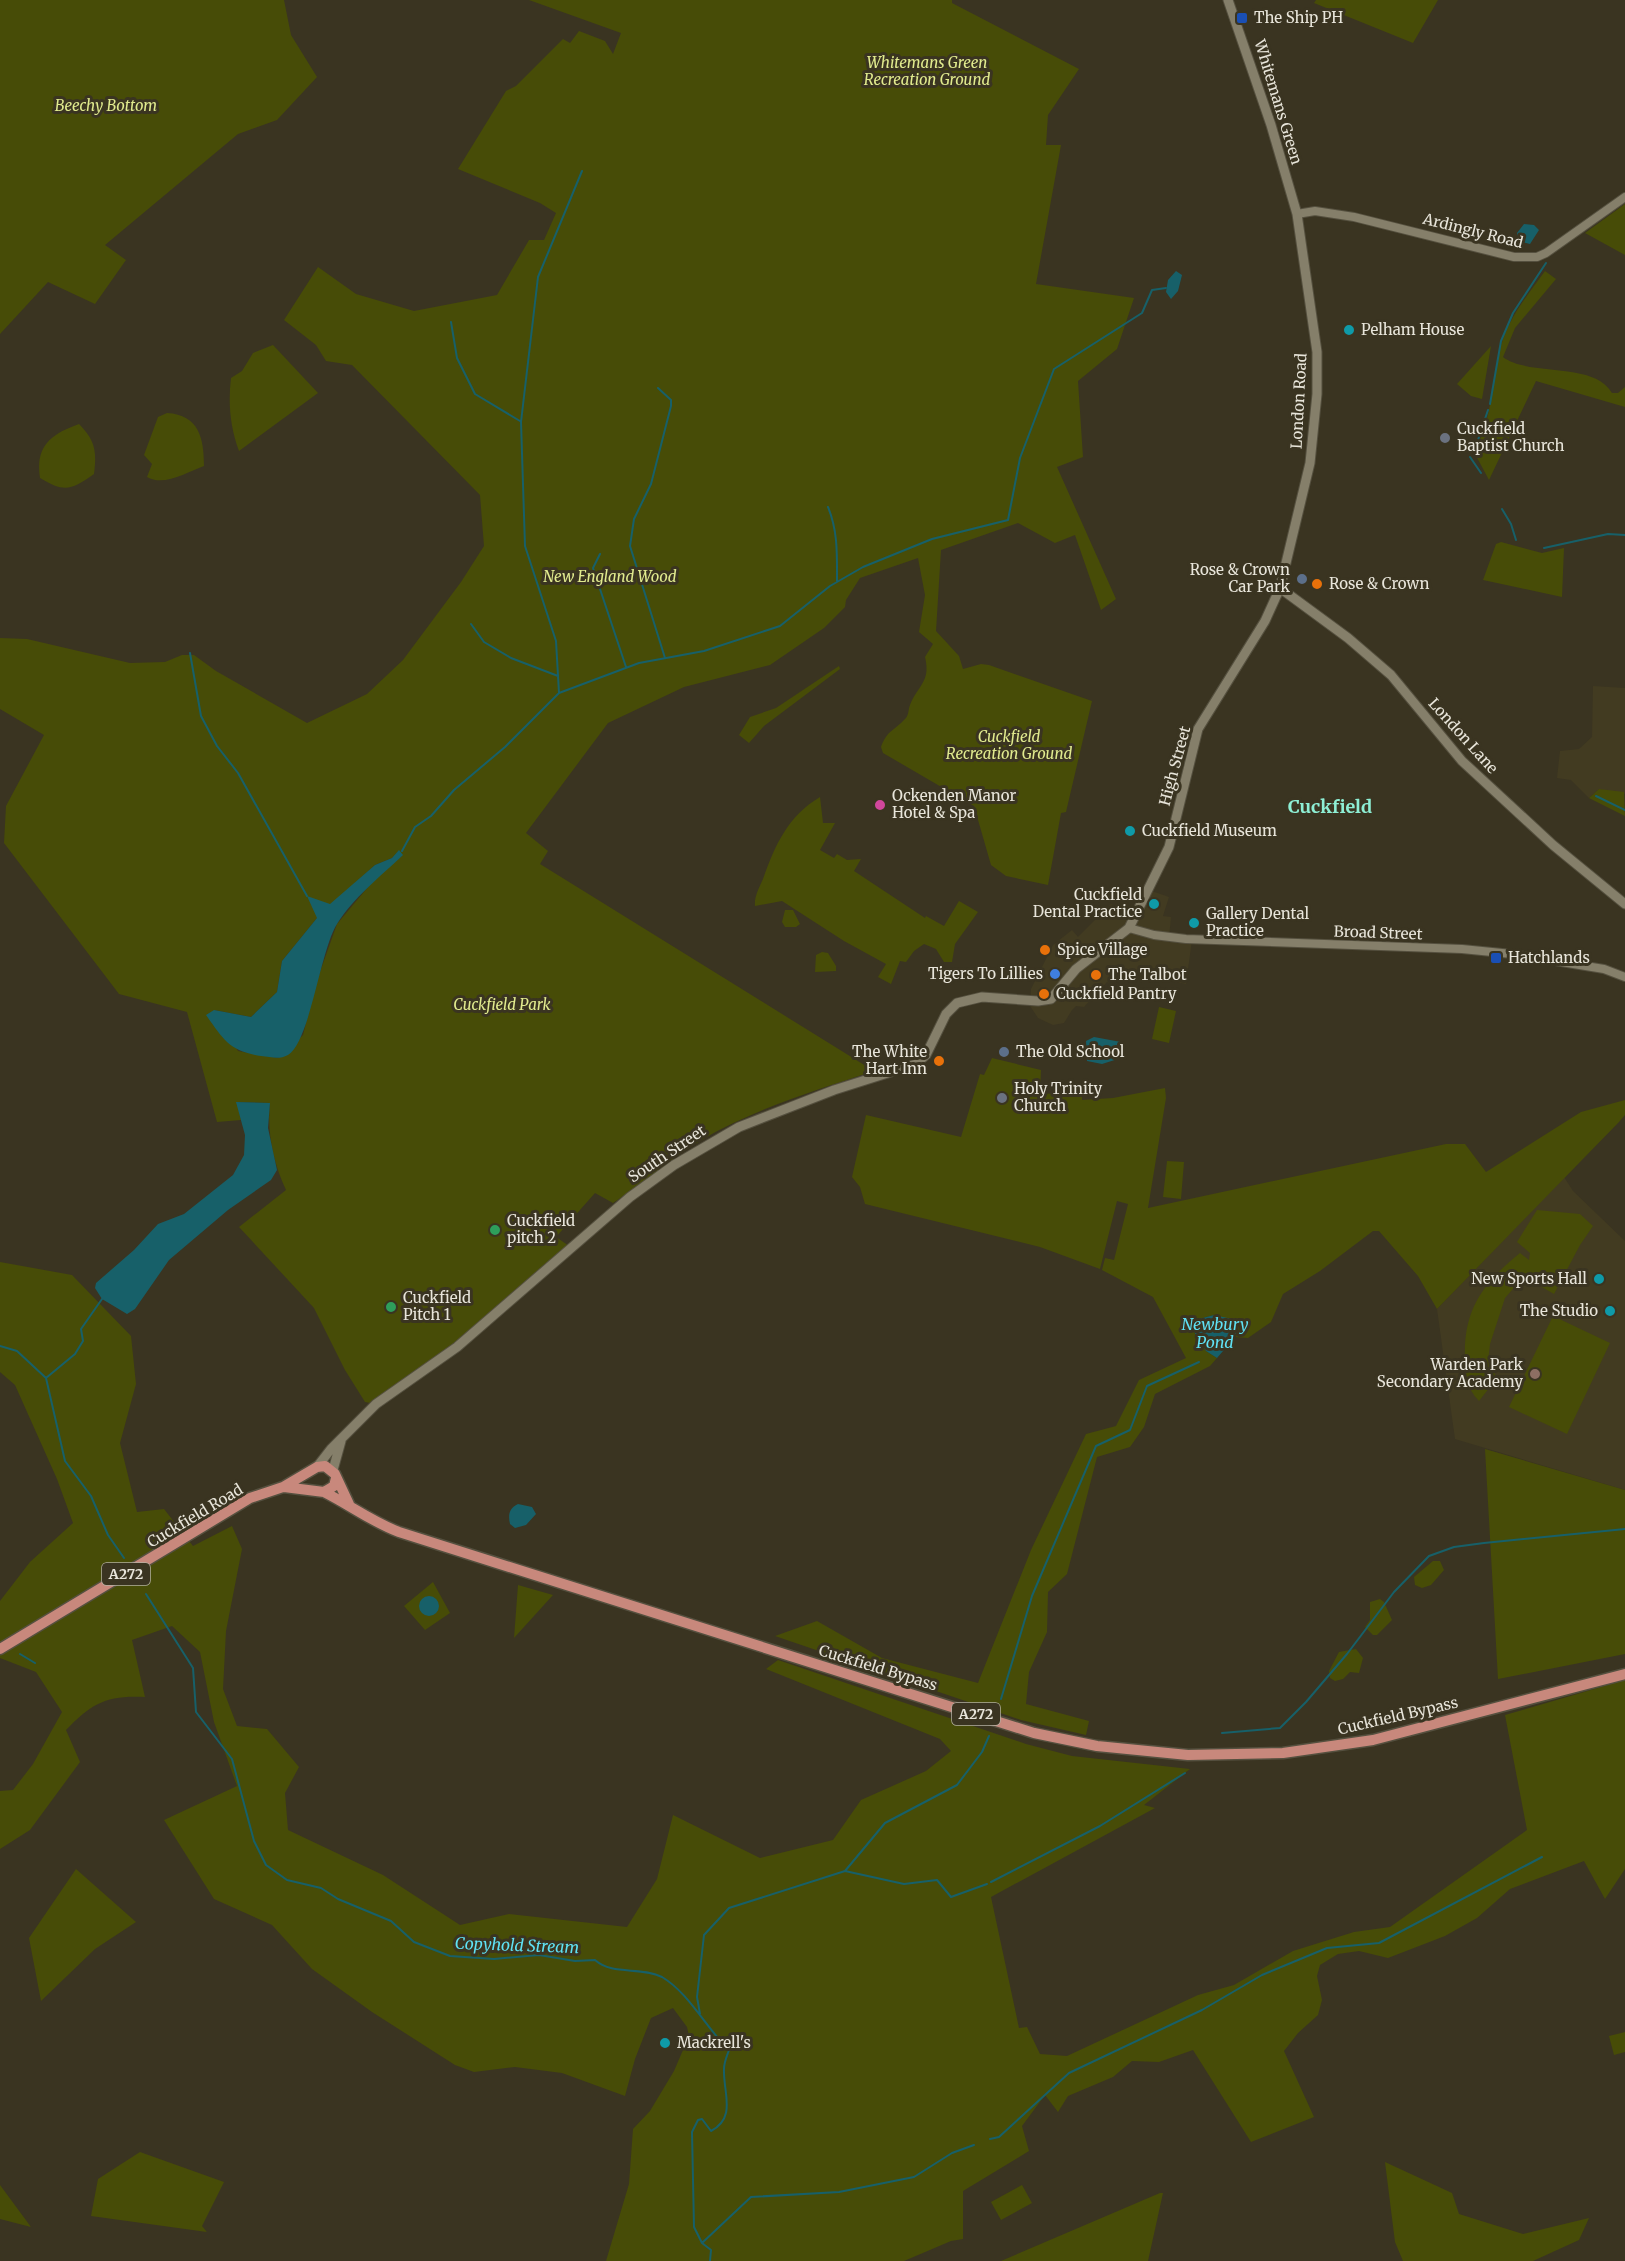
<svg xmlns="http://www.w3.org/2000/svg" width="1625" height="2261" font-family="Merriweather,serif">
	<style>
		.built { fill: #423b21 }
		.green { fill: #474c07; fill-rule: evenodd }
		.water { fill: #176069 }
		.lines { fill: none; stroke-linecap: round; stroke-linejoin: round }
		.stream { stroke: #176069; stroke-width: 2 }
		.tertiary-casing { stroke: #55503f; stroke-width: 10 }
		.secondary-casing { stroke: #55503f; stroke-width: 11 }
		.trunk-casing { stroke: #55503f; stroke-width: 13 }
		.tertiary { stroke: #857f6a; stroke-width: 8 }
		.secondary { stroke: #857f6a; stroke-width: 9 }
		.trunk { stroke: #c8887c; stroke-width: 10 }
		.transit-dot { fill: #1a4fb4; stroke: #3a3421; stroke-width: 2 }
		.culture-dot { fill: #0f9aa8; stroke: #3a3421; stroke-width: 2 }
		.worship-dot { fill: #6b7280; stroke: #3a3421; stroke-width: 2 }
		.service-dot { fill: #5c6f8a; stroke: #3a3421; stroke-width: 2 }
		.food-dot { fill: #e8710a; stroke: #3a3421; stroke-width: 2 }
		.hotel-dot { fill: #d1479c; stroke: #3a3421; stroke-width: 2 }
		.shop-dot { fill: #3f7fe0; stroke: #3a3421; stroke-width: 2 }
		.leisure-dot { fill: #2e9e5b; stroke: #3a3421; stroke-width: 2 }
		.education-dot { fill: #8d6e63; stroke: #3a3421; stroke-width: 2 }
		.labels { text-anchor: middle; stroke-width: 6; stroke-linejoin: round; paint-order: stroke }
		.shield { fill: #3a3421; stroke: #b4b0a2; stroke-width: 1.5 }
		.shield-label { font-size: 14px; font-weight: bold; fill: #e8e5da }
		.poi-label { font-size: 15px; fill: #e8e5da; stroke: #3a3421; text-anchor: start }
		.park-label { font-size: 15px; font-style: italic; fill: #e1eb8e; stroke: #3a3421 }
		.street-label { font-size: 15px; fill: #e8e5da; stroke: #3a3421 }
		.water-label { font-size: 16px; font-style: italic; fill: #5fe2f5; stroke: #3a3421 }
		.quarter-label { font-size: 18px; font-weight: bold; fill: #8eefd5; stroke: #3a3421 }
	</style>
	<rect width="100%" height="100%" fill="#3a3421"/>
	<path class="built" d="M 1593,686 L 1625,688 L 1625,794 L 1599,789 L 1589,798 L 1571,780 L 1557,778 L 1560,751 L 1579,749 L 1592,737 Z
		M 1149,890 L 1169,897 L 1163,916 L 1171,917 L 1169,938 L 1192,940 L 1186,984 L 1127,971 L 1117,976 L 1113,985 L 1107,982 L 1084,1007 L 1076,1006 L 1072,1010 L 1064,1023 L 1053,1025 L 1038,1018 L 1030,1006 L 1031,989 L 1053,945 L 1072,930 L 1078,937 L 1111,904 L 1135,918 Z
		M 1564,1177 L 1573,1191 L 1625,1241 L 1625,1490 L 1455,1439 L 1437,1309 Z"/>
	<path class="green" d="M 0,0 L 284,0 L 291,35 L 317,77 L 277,120 L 238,134 L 105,245 L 126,260 L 95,304 L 48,282 L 0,334 Z
		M 529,0 L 952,0 L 952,3 L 1079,69 L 1048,115 L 1046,145 L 1061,145 L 1036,284 L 1134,298 L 1117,349 L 1078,381 L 1083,457 L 1057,467 L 1116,599 L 1101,610 L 1075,535 L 1055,543 L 1018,523 L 941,550 L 936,631 L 959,656 L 963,669 L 981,664 L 989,665 L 1092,701 L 1066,812 L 1061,813 L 1048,885 L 1006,876 L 991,865 L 974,806 L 883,753 L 881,747 C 887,730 894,731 905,719 C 909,715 908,710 910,705 C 918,685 931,682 925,657 L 933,644 L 919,632 L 925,595 L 918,558 L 860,578 L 846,600 L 845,607 L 824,628 L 770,665 L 684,687 L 608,723 L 526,833 L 548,851 L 540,864 L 874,1071 C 817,1090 756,1108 703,1139 C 671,1158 644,1183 613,1203 L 595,1193 L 556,1237 L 572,1248 L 505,1308 L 376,1404 L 365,1402 L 345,1370 L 314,1308 L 239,1227 L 286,1190 C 273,1162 267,1133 270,1103 L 237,1102 L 241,1120 L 217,1122 L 187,1012 L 119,994 L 4,843 L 6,806 L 44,735 L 0,709 L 0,638 L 27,639 L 130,663 L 165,662 L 182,655 L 194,655 L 216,671 L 307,723 L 367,694 L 403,660 L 461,582 L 484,546 L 480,495 L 352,365 L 326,361 L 316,345 L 284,320 L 318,267 L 356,294 L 414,311 L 497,295 L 529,240 L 544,240 L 556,213 L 540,203 L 458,169 L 506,91 L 516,86 L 563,39 L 570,43 L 579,31 L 605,41 L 613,54 L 621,33 ZM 399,850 L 337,924 L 316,983 L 303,1035 L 278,1058 L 238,1051 L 214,1010 L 251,1017 L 277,992 L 282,961 L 317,918 L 375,865 L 392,858 Z
		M 1316,0 L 1438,0 L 1413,43 L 1314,3 Z
		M 1625,204 L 1625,255 L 1585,233 Z
		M 1545,271 L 1556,279 L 1515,328 L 1503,357 C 1529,377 1594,361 1612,393 L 1618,393 L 1625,387 L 1625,407 L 1536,381 L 1489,480 L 1474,452 C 1495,415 1490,378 1503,339 C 1512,314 1529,293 1545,271 Z
		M 273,345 L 318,393 L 239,451 C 230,427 228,403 231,378 L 242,371 L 253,353 Z
		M 1491,346 L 1482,399 L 1471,396 L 1457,384 Z
		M 167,413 C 199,415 204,438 204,466 C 187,472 164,487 147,477 L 152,464 L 144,455 L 158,417 Z
		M 79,424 C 95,440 97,451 94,474 C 71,490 65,493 40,478 C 35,446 51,434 79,424 Z
		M 1501,542 L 1542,553 L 1564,548 L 1562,597 L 1483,580 L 1496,544 Z
		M 839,666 L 840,669 L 764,726 L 749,743 L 739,735 L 750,717 L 776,708 Z
		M 1599,789 L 1624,792 L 1625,816 L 1589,798 Z
		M 820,797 L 823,823 L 835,823 L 820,850 L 834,858 L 837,854 L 847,860 L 861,859 L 854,871 L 925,918 L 926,916 L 944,926 L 959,901 L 978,912 L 955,944 L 952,962 L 944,962 L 936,949 L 924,944 L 914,951 L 906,962 L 900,961 L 891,984 L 878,977 L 886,964 L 844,941 L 782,901 L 755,906 C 754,897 759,888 763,879 C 775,845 788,816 820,797 Z
		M 785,910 L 793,910 L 800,924 L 796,927 L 785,927 L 782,922 Z
		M 822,952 L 828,953 L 836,966 L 836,971 L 815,972 L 816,955 Z
		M 1159,1007 L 1176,1011 L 1169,1043 L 1152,1039 Z
		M 992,1058 L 1041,1070 L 1040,1093 L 1082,1096 L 1082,1100 L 1113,1098 L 1165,1088 L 1166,1098 L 1148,1208 L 1446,1144 L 1465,1144 L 1486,1172 L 1581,1112 L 1625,1100 L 1625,1115 L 1619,1122 L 1437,1309 L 1418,1276 L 1379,1231 L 1373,1231 L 1320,1271 L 1283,1294 L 1271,1322 L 1248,1338 L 1235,1337 L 1237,1322 L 1214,1315 L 1188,1322 L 1206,1351 L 1217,1358 L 1210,1366 L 1155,1394 L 1144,1427 L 1130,1447 L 1097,1457 L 1067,1574 L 1048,1592 L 1047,1632 L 1029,1672 L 1026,1704 L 1089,1721 L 1086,1735 L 1021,1720 L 775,1636 L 817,1621 L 882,1658 L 978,1683 L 1031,1550 L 1086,1434 L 1116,1426 L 1139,1380 L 1186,1358 L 1153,1297 L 1102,1270 L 1105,1258 L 1114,1260 L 1128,1204 L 1117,1201 L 1100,1269 L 1040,1247 L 865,1204 L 860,1187 L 852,1177 L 866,1115 L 961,1137 L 980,1074 L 984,1075 Z
		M 1167,1161 L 1184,1162 L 1181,1199 L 1163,1197 Z
		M 1537,1210 L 1580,1214 L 1593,1226 L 1580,1245 L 1554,1294 L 1526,1278 L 1526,1274 L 1505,1298 L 1490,1344 L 1488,1362 L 1497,1378 L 1479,1401 C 1467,1389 1466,1376 1465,1359 C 1463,1310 1483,1283 1520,1253 L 1529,1260 L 1530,1253 L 1517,1242 Z
		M 0,1262 L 72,1275 L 131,1336 L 136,1384 L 120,1443 L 137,1512 L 164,1509 L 193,1546 L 232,1526 L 242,1549 L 226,1631 L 223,1689 L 237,1726 L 267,1729 L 299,1767 L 285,1793 L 288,1830 L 383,1875 L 460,1925 L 509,1914 L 627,1927 L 657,1879 L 673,1815 L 760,1858 L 833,1840 L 861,1800 L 926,1771 L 951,1751 L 940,1739 L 766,1669 L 778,1660 L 1026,1744 L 1072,1756 L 1190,1769 L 1144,1805 L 1155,1808 L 991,1897 L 1019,2028 L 1027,2027 L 1040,2054 L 1067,2056 L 1198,1995 L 1234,1985 L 1293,1951 L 1354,1932 L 1390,1927 L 1527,1830 L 1505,1715 L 1625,1680 L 1625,1869 L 1605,1899 L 1584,1861 L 1510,1889 L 1477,1918 L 1445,1936 L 1388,1958 L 1359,1951 L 1338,1954 L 1320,1965 L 1317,1976 L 1322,2000 L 1318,2015 L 1298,2033 L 1284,2051 L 1314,2117 L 1251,2142 L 1193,2050 L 1159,2062 L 1132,2061 L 1113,2077 L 1068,2096 L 1058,2112 L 1045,2095 L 1022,2126 L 1029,2151 L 963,2191 L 963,2239 L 951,2241 L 904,2261 L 606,2261 L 629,2184 L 633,2129 L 650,2111 L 674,2071 L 689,2036 L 687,2027 L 673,2008 L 651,2018 L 635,2059 L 625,2096 L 562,2073 L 515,2067 L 474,2072 L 455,2065 L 372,2012 L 312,1969 L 272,1925 L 214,1899 L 164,1820 L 237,1786 L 214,1722 L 200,1652 L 172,1626 L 132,1640 L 145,1697 C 107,1695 92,1703 66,1730 L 80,1762 L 30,1830 L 0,1849 L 0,1791 L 13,1790 L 33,1764 L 62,1712 L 36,1672 L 0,1658 L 0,1601 L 30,1562 L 73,1523 L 57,1479 L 15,1385 L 0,1372 Z
		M 1553,1316 L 1610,1343 L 1567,1434 L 1509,1407 Z
		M 1485,1449 L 1625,1490 L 1625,1654 L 1498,1679 Z
		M 1433,1561 L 1440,1561 L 1444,1570 L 1431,1585 L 1422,1588 L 1415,1585 L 1414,1577 Z
		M 433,1582 L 450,1613 L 425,1630 L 404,1606 Z
		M 518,1585 L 553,1595 L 514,1638 Z
		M 1380,1599 L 1384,1602 L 1392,1620 L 1377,1635 L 1373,1635 L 1365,1627 L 1370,1620 L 1370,1602 Z
		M 1356,1649 L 1363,1658 L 1359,1673 L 1350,1672 L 1343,1679 L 1335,1681 L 1330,1678 L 1329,1671 L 1339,1652 Z
		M 76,1869 L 136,1922 L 95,1949 L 41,2001 L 29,1938 Z
		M 1625,2032 L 1625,2052 L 1614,2055 L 1609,2036 Z
		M 140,2152 L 224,2182 L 202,2226 L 207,2232 L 91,2216 L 98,2179 Z
		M 1385,2162 L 1452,2193 L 1459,2214 L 1523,2234 L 1589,2218 L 1579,2240 L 1533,2261 L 1403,2261 L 1395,2242 Z
		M 0,2185 L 31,2227 L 0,2219 Z
		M 1022,2185 L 1032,2203 L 1001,2220 L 991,2202 Z
		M 1160,2193 L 1163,2193 L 1148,2261 L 1001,2261 Z"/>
	<path class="water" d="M 1524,224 L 1534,225 L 1539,230 L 1530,244 L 1518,241 L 1517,233 Z
		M 1176,271 L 1182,275 L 1178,291 L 1171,299 L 1166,292 L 1168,280 Z
		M 399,850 L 403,855 C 381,876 353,898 337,924 C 320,951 310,1042 288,1055 C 279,1060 271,1057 261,1056 C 229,1051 224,1040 206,1015 L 214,1010 L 251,1017 L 277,992 L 282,961 L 317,918 L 307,896 L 330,904 L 375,865 L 392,858 Z
		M 1094,1037 L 1121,1042 L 1125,1048 L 1121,1058 L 1102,1064 L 1087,1061 L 1086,1041 Z
		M 236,1102 L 270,1103 L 268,1128 L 277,1170 L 271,1180 L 228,1210 L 169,1260 L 135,1309 L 127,1314 L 102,1299 L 95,1288 L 96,1283 L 134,1250 L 158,1224 L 184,1214 L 233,1175 L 244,1155 L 245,1135 Z
		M 1214,1315 L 1232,1319 L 1238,1325 L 1235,1337 L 1217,1358 L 1206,1351 L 1188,1322 Z
		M 518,1504 L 532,1507 L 536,1514 L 526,1525 L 515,1528 L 510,1524 C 508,1515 509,1508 518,1504 Z
		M419 1606a10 10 0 1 1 20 0a10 10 0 1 1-20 0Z"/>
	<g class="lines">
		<path class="stream" d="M 451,322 L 457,358 L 475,394 L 520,421
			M 658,388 L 671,400 L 671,406 L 651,484 L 634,519 L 630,546 L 665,658
			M 1490,404 L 1501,341 L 1513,313 L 1546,263
			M 1475,449 L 1488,410
			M 1470,457 L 1481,473
			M 828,507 C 838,531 837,555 837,581
			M 1502,509 L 1511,524 L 1516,540
			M 1544,548 L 1608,534 L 1625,535
			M 600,554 L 593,568 L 626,667
			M 471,624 L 484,642 L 511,658 L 558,676
			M 190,653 L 201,716 L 217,746 L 238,773 L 307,896
			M 559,693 L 556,641 L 525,546 L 521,422 L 538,277 L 582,171
			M 1596,796 L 1625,810
			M 402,851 L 415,827 L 431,816 L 454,790 L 505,747 L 559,693 L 639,663 L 704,651 L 780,626 L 830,586 L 863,567 L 932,539 L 1008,520 L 1020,458 L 1054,369 L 1142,313 L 1152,290 L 1166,288
			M 0,1346 L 17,1351 L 46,1378 L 65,1461 L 91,1496 L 108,1535 L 124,1558
			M 46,1378 L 75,1354 L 83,1341 L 81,1329 L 102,1299
			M 146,1594 L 193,1668 L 196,1712 L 232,1759 L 254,1841 L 266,1865 L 287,1880 L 321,1888 L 338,1899 L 391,1921 L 414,1942 L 450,1956 L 494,1959 L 539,1955 L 575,1961 L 595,1960 C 613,1976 640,1966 662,1977 C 689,1993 706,2028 729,2050 C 727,2056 724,2062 724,2069 C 723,2093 737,2117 711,2131 L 702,2119 L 698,2120 L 692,2132 L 694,2227 L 702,2243 L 711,2250 L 710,2261
			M 20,1654 L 35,1663
			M 1001,1699 L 1032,1596 L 1096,1446 L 1130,1430 L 1147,1386 L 1199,1362
			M 1222,1733 L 1280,1728 L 1306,1702 L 1347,1654 L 1394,1592 L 1429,1556 L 1454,1547 L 1484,1543 L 1625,1529
			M 845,1871 L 885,1823 L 957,1785 L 982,1752 L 989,1736
			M 991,1882 L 1100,1826 L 1185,1773
			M 700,2014 L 697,1997 L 704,1935 L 729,1908 L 845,1871 L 904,1884 L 937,1880 L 951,1897 L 987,1884
			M 990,2139 L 999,2137 L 1069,2073 L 1202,2010 L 1262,1975 L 1327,1948 L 1379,1943 L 1542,1857
			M 702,2243 L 751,2197 L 839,2192 L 914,2177 L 952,2153 L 974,2145"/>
		<defs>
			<path id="tertiary" d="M 1297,214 L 1315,211 L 1354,217 L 1514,257 L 1537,257 L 1546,253 L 1625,197
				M 1129,928 L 1154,935 L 1186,939 L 1462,949 L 1512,954 L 1604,969 L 1625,977"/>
			<path id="secondary" d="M 1280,588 L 1348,638 L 1391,675 L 1462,761 L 1553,845 L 1625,904
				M 317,1467 L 331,1449 L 376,1404 L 457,1347 L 630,1197 L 674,1165 L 739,1127 L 834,1090 L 916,1064 L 926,1055 L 946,1014 L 957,1003 L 982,997 L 1038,1001 L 1051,999 L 1076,969 L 1129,928 L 1169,847 L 1198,729 L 1265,621 L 1280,588 L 1310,463 L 1317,394 L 1317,352 L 1297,214 L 1271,125 L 1228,0
				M 333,1470 L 341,1441"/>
			<path id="trunk" d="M 284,1487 L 324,1492 L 334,1486 L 336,1478
				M 324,1492 C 350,1505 372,1522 399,1532 L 1034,1733 L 1097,1746 L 1188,1755 L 1283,1753 L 1373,1740 L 1625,1674
				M 0,1649 L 250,1498 L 283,1487 L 317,1467 L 325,1466 L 335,1474 L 349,1504"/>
		</defs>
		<use href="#tertiary" class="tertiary-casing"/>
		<use href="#secondary" class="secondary-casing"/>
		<use href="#trunk" class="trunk-casing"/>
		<use href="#tertiary" class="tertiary"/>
		<use href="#secondary" class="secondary"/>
		<use href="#trunk" class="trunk"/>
	</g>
	<g class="transit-dot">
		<rect x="1236" y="12" width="12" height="12" rx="3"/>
		<rect x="1490" y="952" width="12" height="12" rx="3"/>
	</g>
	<g class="culture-dot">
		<circle cx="1349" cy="330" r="6"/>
		<circle cx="1130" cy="831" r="6"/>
		<circle cx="1154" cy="904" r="6"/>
		<circle cx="1194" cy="923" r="6"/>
		<circle cx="1599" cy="1279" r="6"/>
		<circle cx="1610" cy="1311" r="6"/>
		<circle cx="665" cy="2043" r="6"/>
	</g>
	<g class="worship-dot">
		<circle cx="1445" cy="438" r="6"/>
		<circle cx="1002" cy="1098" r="6"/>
	</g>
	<g class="service-dot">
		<circle cx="1302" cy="579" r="6"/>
		<circle cx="1004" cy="1052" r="6"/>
	</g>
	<g class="food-dot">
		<circle cx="1317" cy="584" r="6"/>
		<circle cx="1045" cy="950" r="6"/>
		<circle cx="1096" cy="975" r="6"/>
		<circle cx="1044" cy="994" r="6"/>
		<circle cx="939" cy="1061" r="6"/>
	</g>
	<circle class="hotel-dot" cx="880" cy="805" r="6"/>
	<circle class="shop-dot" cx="1055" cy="974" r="6"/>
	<g class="leisure-dot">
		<circle cx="495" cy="1230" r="6"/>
		<circle cx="391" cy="1307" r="6"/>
	</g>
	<circle class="education-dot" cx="1535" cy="1374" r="6"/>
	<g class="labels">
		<g class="shield">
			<rect x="102" y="1563" width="48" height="22" rx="4.5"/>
			<rect x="952" y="1703" width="48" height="22" rx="4.5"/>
		</g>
		<g class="shield-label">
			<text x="126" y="1579">A272</text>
			<text x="976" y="1719">A272</text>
		</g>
		<g class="poi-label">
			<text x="1254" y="23">The Ship PH</text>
			<text x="1361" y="335">Pelham House</text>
			<text x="1457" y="434">Cuckfield<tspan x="1457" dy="17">Baptist Church</tspan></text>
			<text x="1290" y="575" text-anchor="end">Rose &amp; Crown<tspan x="1290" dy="17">Car Park</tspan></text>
			<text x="1329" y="589">Rose &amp; Crown</text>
			<text x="892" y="801">Ockenden Manor<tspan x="892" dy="17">Hotel &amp; Spa</tspan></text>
			<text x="1142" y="836">Cuckfield Museum</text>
			<text x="1142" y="900" text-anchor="end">Cuckfield<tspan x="1142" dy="17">Dental Practice</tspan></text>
			<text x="1206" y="919">Gallery Dental<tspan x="1206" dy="17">Practice</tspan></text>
			<text x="1057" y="955">Spice Village</text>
			<text x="1508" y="963">Hatchlands</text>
			<text x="1043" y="979" text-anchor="end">Tigers To Lillies</text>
			<text x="1108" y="980">The Talbot</text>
			<text x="1056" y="999">Cuckfield Pantry</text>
			<text x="927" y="1057" text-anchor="end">The White<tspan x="927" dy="17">Hart Inn</tspan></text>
			<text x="1016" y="1057">The Old School</text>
			<text x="1014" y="1094">Holy Trinity<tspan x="1014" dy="17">Church</tspan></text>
			<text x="507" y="1226">Cuckfield<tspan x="507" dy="17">pitch 2</tspan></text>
			<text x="1587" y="1284" text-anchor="end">New Sports Hall</text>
			<text x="403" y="1303">Cuckfield<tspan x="403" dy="17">Pitch 1</tspan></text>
			<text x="1598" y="1316" text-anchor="end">The Studio</text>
			<text x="1523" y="1370" text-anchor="end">Warden Park<tspan x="1523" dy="17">Secondary Academy</tspan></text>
			<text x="677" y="2048">Mackrell's</text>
		</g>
		<g class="park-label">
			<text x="927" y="68">Whitemans Green<tspan x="927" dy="17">Recreation Ground</tspan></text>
			<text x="106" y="111">Beechy Bottom</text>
			<text x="610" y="582">New England Wood</text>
			<text x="1009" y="742">Cuckfield<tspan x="1009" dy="17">Recreation Ground</tspan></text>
			<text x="502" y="1010">Cuckfield Park</text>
		</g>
		<g class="street-label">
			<text transform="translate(1278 102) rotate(73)" y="5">Whitemans Green</text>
			<text transform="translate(1473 231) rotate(14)" y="5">Ardingly Road</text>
			<text transform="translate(1299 401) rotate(-87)" y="5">London Road</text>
			<text transform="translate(1463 736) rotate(48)" y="5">London Lane</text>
			<text transform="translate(1175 766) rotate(-75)" y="5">High Street</text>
			<text transform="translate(1378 933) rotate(2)" y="5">Broad Street</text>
			<text transform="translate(667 1154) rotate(-34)" y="5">South Street</text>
			<text transform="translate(195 1516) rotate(-31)" y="5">Cuckfield Road</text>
			<text transform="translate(878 1668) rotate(17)" y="5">Cuckfield Bypass</text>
			<text transform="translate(1398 1716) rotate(-13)" y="5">Cuckfield Bypass</text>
		</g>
		<g class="water-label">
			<text x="1215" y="1330">Newbury<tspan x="1215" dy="18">Pond</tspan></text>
			<text transform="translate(517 1945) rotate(2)" y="6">Copyhold Stream</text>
		</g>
		<g class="quarter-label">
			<text x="1330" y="813">Cuckfield</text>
		</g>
	</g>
</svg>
